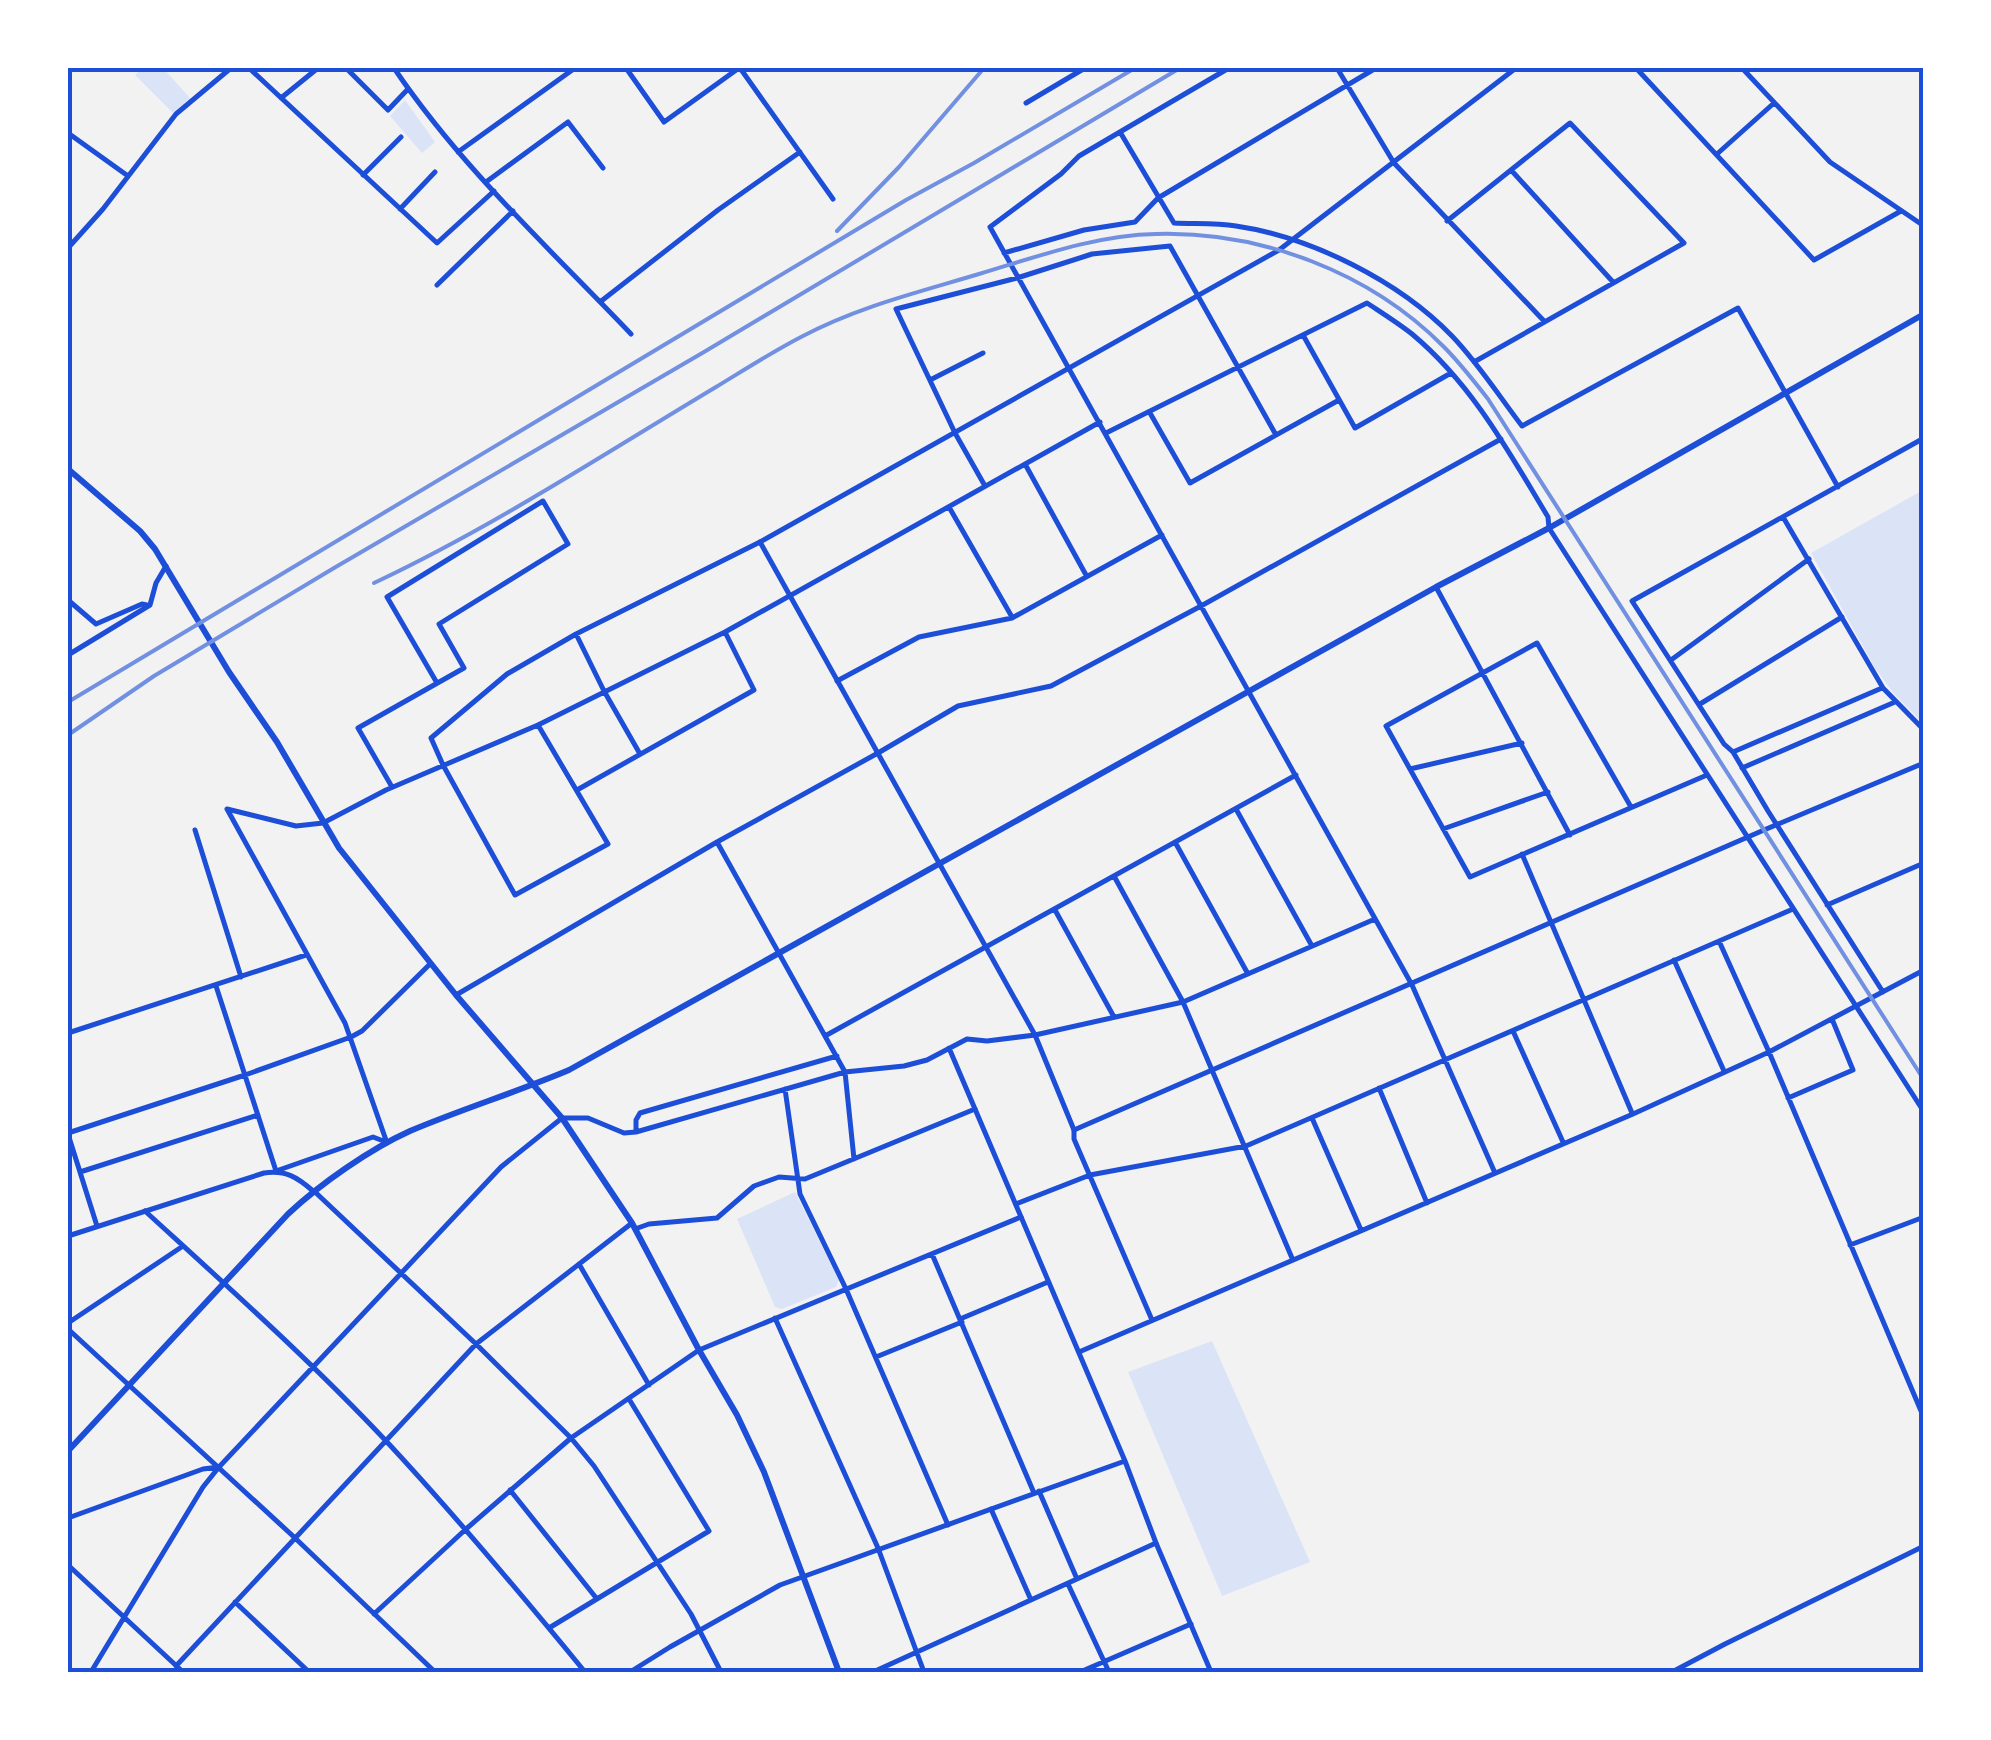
<svg xmlns="http://www.w3.org/2000/svg" width="1991" height="1740" font-family="Cabin,sans-serif">
	<style>
		.green { fill: #dbe4f7 }
		.lines { fill: none; stroke-linecap: round; stroke-linejoin: round }
		.minor { stroke: #1d4ed8; stroke-width: 5 }
		.tertiary { stroke: #1d4ed8; stroke-width: 5 }
		.secondary { stroke: #1d4ed8; stroke-width: 6 }
		.rail { stroke: #7290e2; stroke-width: 4 }
		.neatline { fill: none; stroke: #1d4ed8; stroke-width: 4 }
	</style>
	<rect width="100%" height="100%" fill="#f2f2f2"/>
	<path class="green" d="M 142,68 L 163,68 L 190,98 L 173,113 L 135,75 Z
		M 405,100 L 435,142 L 422,153 L 390,116 Z
		M 1923,490 L 1923,723 L 1894,694 L 1875,668 L 1811,553 Z
		M 795,1192 L 839,1280 L 836,1287 L 782,1309 L 775,1307 L 737,1219 Z
		M 1212,1341 L 1310,1562 L 1222,1596 L 1128,1372 Z"/>
	<g class="lines">
		<path class="minor" d="M 249,68 L 437,243 L 494,191
			M 346,68 L 388,110 L 408,89
			M 394,68 C 460,166 549,248 631,334
			M 626,68 L 664,122 L 739,68
			M 740,68 L 833,199
			M 1229,68 L 1079,156 L 1061,174 L 990,227 L 1412,985 L 1495,1173
			M 1337,68 L 1394,163 L 1544,321
			M 1636,68 L 1814,260 L 1901,211
			M 1742,68 L 1830,162 L 1924,226
			M 281,98 L 318,68
			M 1026,103 L 1085,68
			M 1120,132 L 1174,223 C 1195,224 1216,223 1236,226 C 1311,237 1399,281 1452,336 C 1478,363 1499,396 1522,426 L 1738,308 L 1838,487
			M 68,133 L 128,176
			M 458,152 L 575,68
			M 1717,154 L 1774,103
			M 1511,170 L 1613,282
			M 363,175 L 401,137
			M 486,182 L 568,122 L 603,168
			M 400,209 L 435,172
			M 1447,221 L 1570,123 L 1684,243 L 1474,362
			M 68,248 L 103,209 L 176,114 L 231,68
			M 1004,253 L 1084,230 L 1135,222 L 1158,198 L 1376,68
			M 437,285 L 513,211
			M 600,302 L 718,210 L 800,152
			M 1303,335 L 1355,428 L 1451,373
			M 930,380 L 983,353
			M 1150,413 L 1190,483 L 1339,400
			M 1106,433 L 1367,303 C 1382,313 1398,323 1412,334 C 1472,384 1509,452 1548,517 L 1549,528
			M 1025,464 L 1086,575
			M 985,486 L 955,433 L 896,309 L 1017,278 L 1092,254 L 1170,246 L 1276,435
			M 949,507 L 1012,617
			M 1783,517 L 1883,688 L 1924,730
			M 1436,587 L 1570,835
			M 68,600 L 96,624 L 142,604 L 147,605
			M 576,634 L 604,691 L 640,754
			M 68,655 L 150,605 L 156,583 L 166,566
			M 1671,660 L 1809,559
			M 837,681 L 919,637 L 1012,618 L 1162,535
			M 1700,704 L 1842,617
			M 538,725 L 608,844 L 515,895 L 443,765 L 431,738 L 507,674 L 576,634 L 760,542
			M 1733,752 L 1882,688
			M 1742,768 L 1895,702
			M 1410,769 L 1522,743
			M 392,787 L 358,728 L 464,668 L 439,624 L 568,544 L 543,501 L 387,597 L 437,683
			M 577,790 L 754,690 L 725,632
			M 1631,807 L 1537,643 L 1386,726 L 1470,877 L 1707,775
			M 1236,809 L 1312,946
			M 1443,829 L 1548,792
			M 195,830 L 241,977
			M 717,842 L 845,1072 L 854,1159
			M 1175,842 L 1248,974
			M 1522,854 L 1632,1113
			M 1114,876 L 1183,1002 L 1292,1258
			M 1827,905 L 1924,863
			M 1055,910 L 1114,1017
			M 1719,941 L 1769,1052 L 1924,1418
			M 1674,960 L 1724,1071
			M 216,986 L 276,1171 L 373,1137 L 386,1142
			M 1883,992 L 1768,811 L 1733,752 L 1724,744 L 1632,601 L 1924,438
			M 456,995 L 717,842 L 878,753 L 958,706 L 1051,686 L 1201,606 L 1501,439
			M 1513,1031 L 1563,1142
			M 68,1033 L 306,955
			M 825,1036 L 1296,775
			M 1379,1088 L 1427,1203
			M 785,1089 L 800,1194 L 846,1289 L 948,1525
			M 1788,1098 L 1853,1070 L 1832,1019
			M 1312,1118 L 1361,1230
			M 1074,1130 L 1074,1139 L 1152,1320
			M 636,1132 L 636,1120 L 640,1113 L 837,1056
			M 68,1133 L 245,1075 L 351,1037 L 362,1031 L 430,964
			M 68,1134 L 97,1226
			M 387,1143 L 345,1023 L 227,809 L 296,826 L 323,823 L 386,790 L 538,725 L 725,632 L 1100,422
			M 80,1172 L 258,1115
			M 314,1191 L 476,1344 L 571,1438 L 594,1466 L 691,1614 L 721,1672
			M 1016,1204 L 1090,1175 L 1246,1146 L 1793,909
			M 145,1211 C 227,1286 311,1361 387,1442 C 456,1516 521,1594 585,1672
			M 635,1229 L 649,1224 L 717,1218 L 754,1186 L 779,1177 L 805,1179 L 975,1109 L 949,1048
			M 1850,1245 L 1924,1217
			M 932,1254 L 1034,1493
			M 579,1264 L 649,1385
			M 775,1318 L 878,1548 L 924,1672
			M 960,1319 L 1048,1282
			M 68,1323 L 183,1246
			M 68,1329 L 294,1537 L 435,1672
			M 1079,1352 L 1633,1114 L 1769,1052 L 1924,970
			M 876,1357 L 962,1322
			M 510,1490 L 597,1599
			M 1039,1491 L 1077,1579
			M 991,1509 L 1031,1600
			M 68,1518 L 203,1469 L 219,1467
			M 68,1565 L 183,1672
			M 1068,1584 L 1109,1672
			M 235,1602 L 309,1672
			M 374,1614 L 466,1529 L 571,1438 L 699,1350 L 1021,1217
			M 549,1628 L 709,1531 L 629,1399
			M 176,1666 L 476,1344 L 632,1223
			M 91,1672 L 203,1487 L 219,1467 L 501,1167 L 562,1118 L 588,1118 L 624,1133 L 636,1132 L 845,1072 L 904,1066 L 927,1060 L 967,1039 L 987,1041 L 1035,1035 L 1183,1002 L 1375,919
			M 873,1672 L 1156,1543
			M 1080,1672 L 1191,1624"/>
		<path class="tertiary" d="M 1516,68 L 1279,250 L 760,542 L 1035,1035 L 1074,1130 L 1764,830 L 1924,763
			M 1549,528 L 1924,1112
			M 975,1109 L 1125,1461 L 1156,1543 L 1211,1672
			M 68,1236 L 264,1173 C 286,1170 297,1177 313,1191
			M 630,1672 L 670,1647 L 780,1585 L 1125,1461
			M 1672,1672 L 1725,1644 L 1924,1546"/>
		<path class="secondary" d="M 68,469 L 140,531 L 155,549 L 229,672 L 277,742 L 339,848 L 456,995 L 562,1118 L 632,1223 L 699,1350 L 737,1415 L 764,1472 L 839,1672
			M 68,1451 L 288,1214 C 320,1184 370,1149 410,1131 C 462,1109 517,1092 569,1070 L 1436,587 L 1549,528 L 1924,314"/>
		<path class="rail" d="M 837,231 L 899,167 L 984,68
			M 374,583 C 493,527 604,454 716,387 C 744,370 772,352 801,337 C 857,307 919,292 979,274 C 1036,257 1096,235 1156,234 C 1261,231 1370,272 1444,347 C 1460,363 1474,381 1488,399 L 1924,1080
			M 68,702 L 906,200 L 974,163 L 1135,68
			M 68,735 L 154,676 L 334,568 L 704,352 L 1180,68"/>
	</g>
	<rect width="1991" height="1740" fill="none" stroke="#ffffff" stroke-width="140"/>
	<rect x="70" y="70" width="1851" height="1600" class="neatline"/>
</svg>
